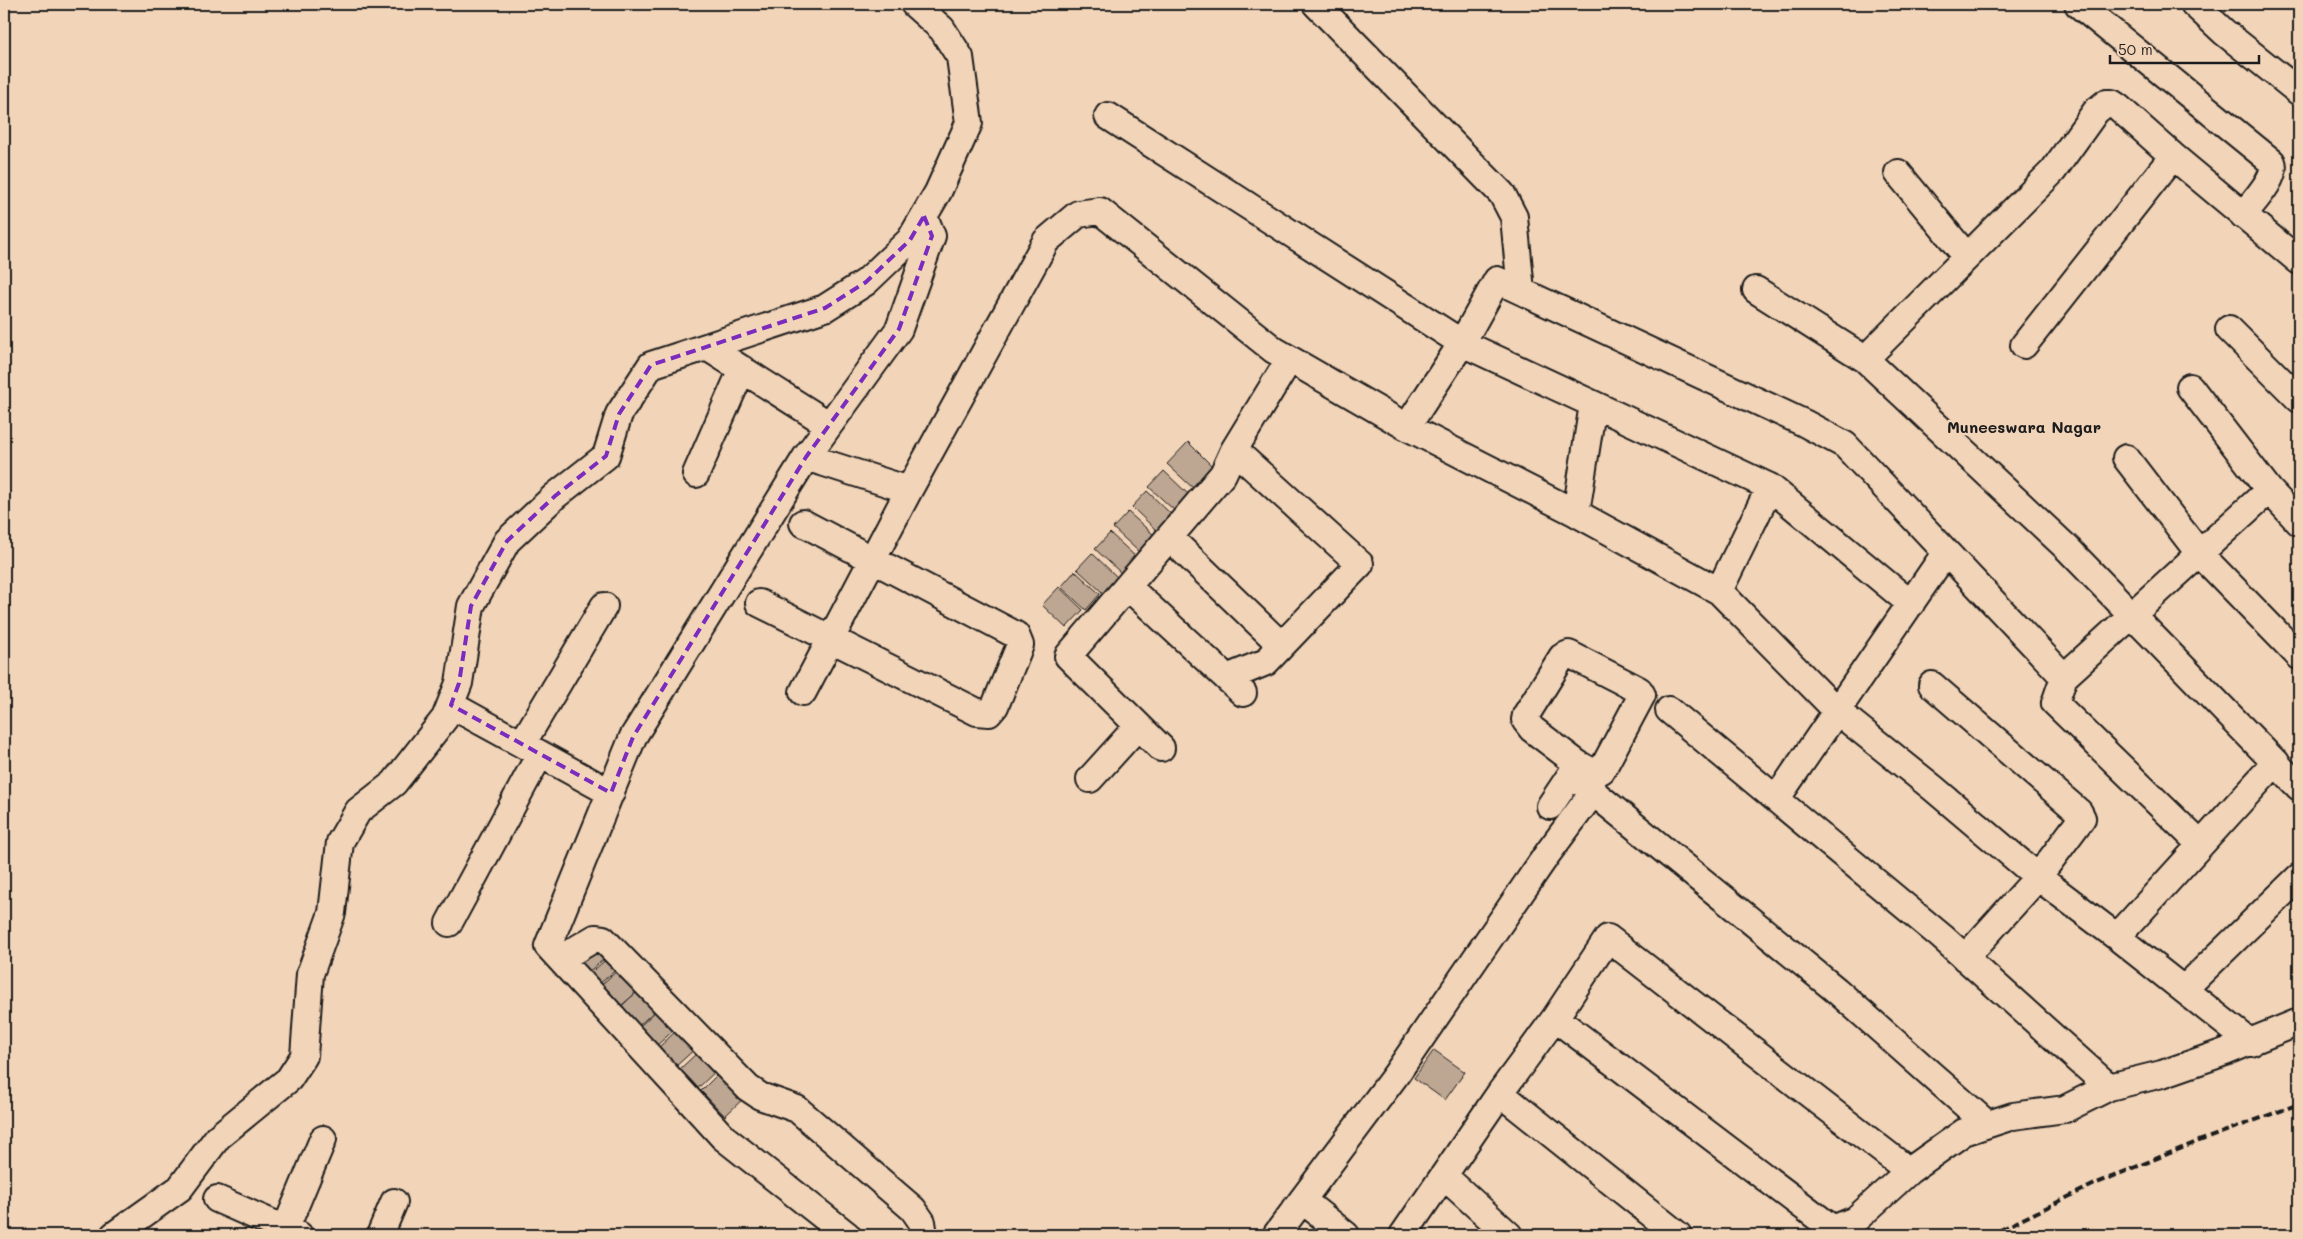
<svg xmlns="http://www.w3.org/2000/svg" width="2303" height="1239" font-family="Mali,sans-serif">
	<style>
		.building { fill: #bda692; stroke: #1c1c1c }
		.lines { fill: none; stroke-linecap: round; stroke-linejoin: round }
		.minor-casing { stroke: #1c1c1c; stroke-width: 30 }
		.minor { stroke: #f2d4b8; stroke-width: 26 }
		.rail { stroke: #1c1c1c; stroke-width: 4; stroke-dasharray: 8 4; stroke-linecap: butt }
		.marked { fill: none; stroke: #7b2cbf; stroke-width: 4; stroke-dasharray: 10 6; stroke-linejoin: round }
		.labels { text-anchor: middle; stroke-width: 5; stroke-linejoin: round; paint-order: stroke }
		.neighbourhood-label { font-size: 16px; font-weight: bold; fill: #1c1c1c; stroke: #f2d4b8 }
	</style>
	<rect width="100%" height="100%" fill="#f2d4b8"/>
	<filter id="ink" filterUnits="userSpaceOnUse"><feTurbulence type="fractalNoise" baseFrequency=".02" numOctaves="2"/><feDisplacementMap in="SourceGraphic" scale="10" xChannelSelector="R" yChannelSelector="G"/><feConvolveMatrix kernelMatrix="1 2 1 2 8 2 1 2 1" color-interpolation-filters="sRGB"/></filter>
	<g filter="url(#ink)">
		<path class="building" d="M 1188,442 L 1214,468 L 1194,489 L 1167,464 Z
			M 1164,471 L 1189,495 L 1175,511 L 1149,487 Z
			M 1147,491 L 1172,515 L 1157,531 L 1132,507 Z
			M 1128,512 L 1154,535 L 1138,551 L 1113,528 Z
			M 1110,533 L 1136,557 L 1121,573 L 1095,549 Z
			M 1092,553 L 1117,577 L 1103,593 L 1077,569 Z
			M 1075,571 L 1100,594 L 1086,610 L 1061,587 Z
			M 1059,587 L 1083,610 L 1066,628 L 1042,605 Z
			M 597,941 L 609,955 L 587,973 L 578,962 Z
			M 609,957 L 618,968 L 597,986 L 588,975 Z
			M 620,968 L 640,989 L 619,1008 L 600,986 Z
			M 640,989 L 657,1009 L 637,1027 L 619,1008 Z
			M 658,1009 L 676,1028 L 655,1047 L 638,1028 Z
			M 678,1029 L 696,1048 L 675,1067 L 658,1048 Z
			M 700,1050 L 718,1069 L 698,1088 L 680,1069 Z
			M 1434,1050 L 1465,1072 L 1445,1100 L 1414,1078 Z
			M 722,1070 L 747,1095 L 725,1116 L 701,1091 Z"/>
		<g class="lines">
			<defs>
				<path id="minor" d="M 1316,4 L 1502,194 L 1514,217 L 1521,291
					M 2078,4 L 2272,162 C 2278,177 2252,203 2243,215
					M 2194,4 L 2224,32 L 2299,92
					M 1108,116 L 1462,343 L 1593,404 L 1576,513 L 1719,591 L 1837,711 L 1933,788 L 2038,877 L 2117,937 L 2251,1043
					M 1898,173 L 1967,257
					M 1756,290 L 1865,359 L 2068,549 L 2299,787
					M 2229,329 L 2299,399
					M 2024,345 L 2173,156
					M 707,347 L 828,424
					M 1865,359 L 2053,171 L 2096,111 L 2106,103 L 2112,103 L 2118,107 L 2173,156 L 2299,261
					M 2190,387 L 2269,490
					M 1593,404 L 1770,487 L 1719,591
					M 1407,427 L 1576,513
					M 806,457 L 909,490 L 1046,241 L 1078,214 L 1100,211 L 1274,350 L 1407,427 L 1462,343 L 1497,280 L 1804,423 L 1845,445 L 2064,677 L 2269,490 L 2299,522
					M 2126,458 L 2199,553 L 2299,656
					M 696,474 L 742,369
					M 1770,487 L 1911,604
					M 1170,538 L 1281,645
					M 1128,587 L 1243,693
					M 759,603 L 977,712 L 989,713 L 995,706 L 1020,645 L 1016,635 L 803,523
					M 2064,677 L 2055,703 L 2200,844
					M 1227,678 L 1266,662 L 1360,564 L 1234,450
					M 1932,685 L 2079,812 L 2082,818 L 2038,877 L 1965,958
					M 803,692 L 909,490
					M 451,705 L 611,793
					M 1669,710 L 1942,937 L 2109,1087
					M 522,744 L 604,606
					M 1161,748 L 1068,656 L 1223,474 L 1234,450 L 1289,360
					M 1572,775 L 1836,990 L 1987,1124
					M 1090,779 L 1138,726
					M 1777,798 L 1946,552
					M 1550,806 L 1578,764 C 1586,768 1594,775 1602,770 L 1642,695 L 1639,690 L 1569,654 L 1562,657 L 1526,715 L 1525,720 L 1532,729 L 1578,764
					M 449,923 L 540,754
					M 2117,937 L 2276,762
					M 560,959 L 595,938 L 603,939 L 748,1088 L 760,1096 L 797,1109 L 913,1209 L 922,1222 L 924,1235
					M 2184,989 L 2299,877
					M 1555,1018 L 1608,938 L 1909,1171
					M 1500,1093 L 1678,1235
					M 1444,1176 L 1509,1235
					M 217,1199 L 299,1235
					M 1302,1200 L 1346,1235
					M 114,1235 L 180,1188 L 218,1137 L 289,1079 L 304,1056 L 310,974 L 332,913 L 340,842 L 358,811 L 394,783 L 445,718 L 459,683 L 471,606 L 507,541 L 555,496 L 606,456 L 619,414 L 651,365 L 825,308 L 866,282 L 910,240 L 938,192 L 969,123 L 960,57 L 942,29 L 914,4
					M 283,1235 L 323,1139
					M 380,1235 L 394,1202
					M 847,1235 L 723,1137 L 548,946 L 633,737 L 806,457 L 899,329 L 932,236 L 924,216
					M 1276,1235 L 1395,1076 L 1548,853 L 1594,791
					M 1403,1235 L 1500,1093 L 1555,1018 L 1833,1229
					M 1824,1235 L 1833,1229 L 1855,1220 L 1909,1171 L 1964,1132 L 2013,1116 L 2065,1109 L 2109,1087 L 2162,1074 L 2225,1052 L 2299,1022"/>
			</defs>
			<use href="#minor" class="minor-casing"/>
			<use href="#minor" class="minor"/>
			<path class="rail" d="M 1990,1235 L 2097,1183 L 2199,1141 L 2299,1104"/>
		</g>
	</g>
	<path class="marked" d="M 924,216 L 932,236 L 899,329 L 806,457 L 633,737 L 611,793 L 451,705 L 459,683 L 471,606 L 507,541 L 555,496 L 606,456 L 619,414 L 651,365 L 825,308 L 866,282 L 910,240 Z"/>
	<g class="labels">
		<g class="neighbourhood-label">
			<text x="2024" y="433">Muneeswara Nagar</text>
		</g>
	</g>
	<rect width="2303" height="1239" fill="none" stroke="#f2d4b8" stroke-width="20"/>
	<rect x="10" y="10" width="2283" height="1219" fill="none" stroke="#1c1c1c" stroke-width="2" filter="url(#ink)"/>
	<path d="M2110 55v8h149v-8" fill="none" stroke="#1c1c1c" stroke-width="2.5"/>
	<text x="2118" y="55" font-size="15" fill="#1c1c1c" stroke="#f2d4b8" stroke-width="4" paint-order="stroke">50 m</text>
</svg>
